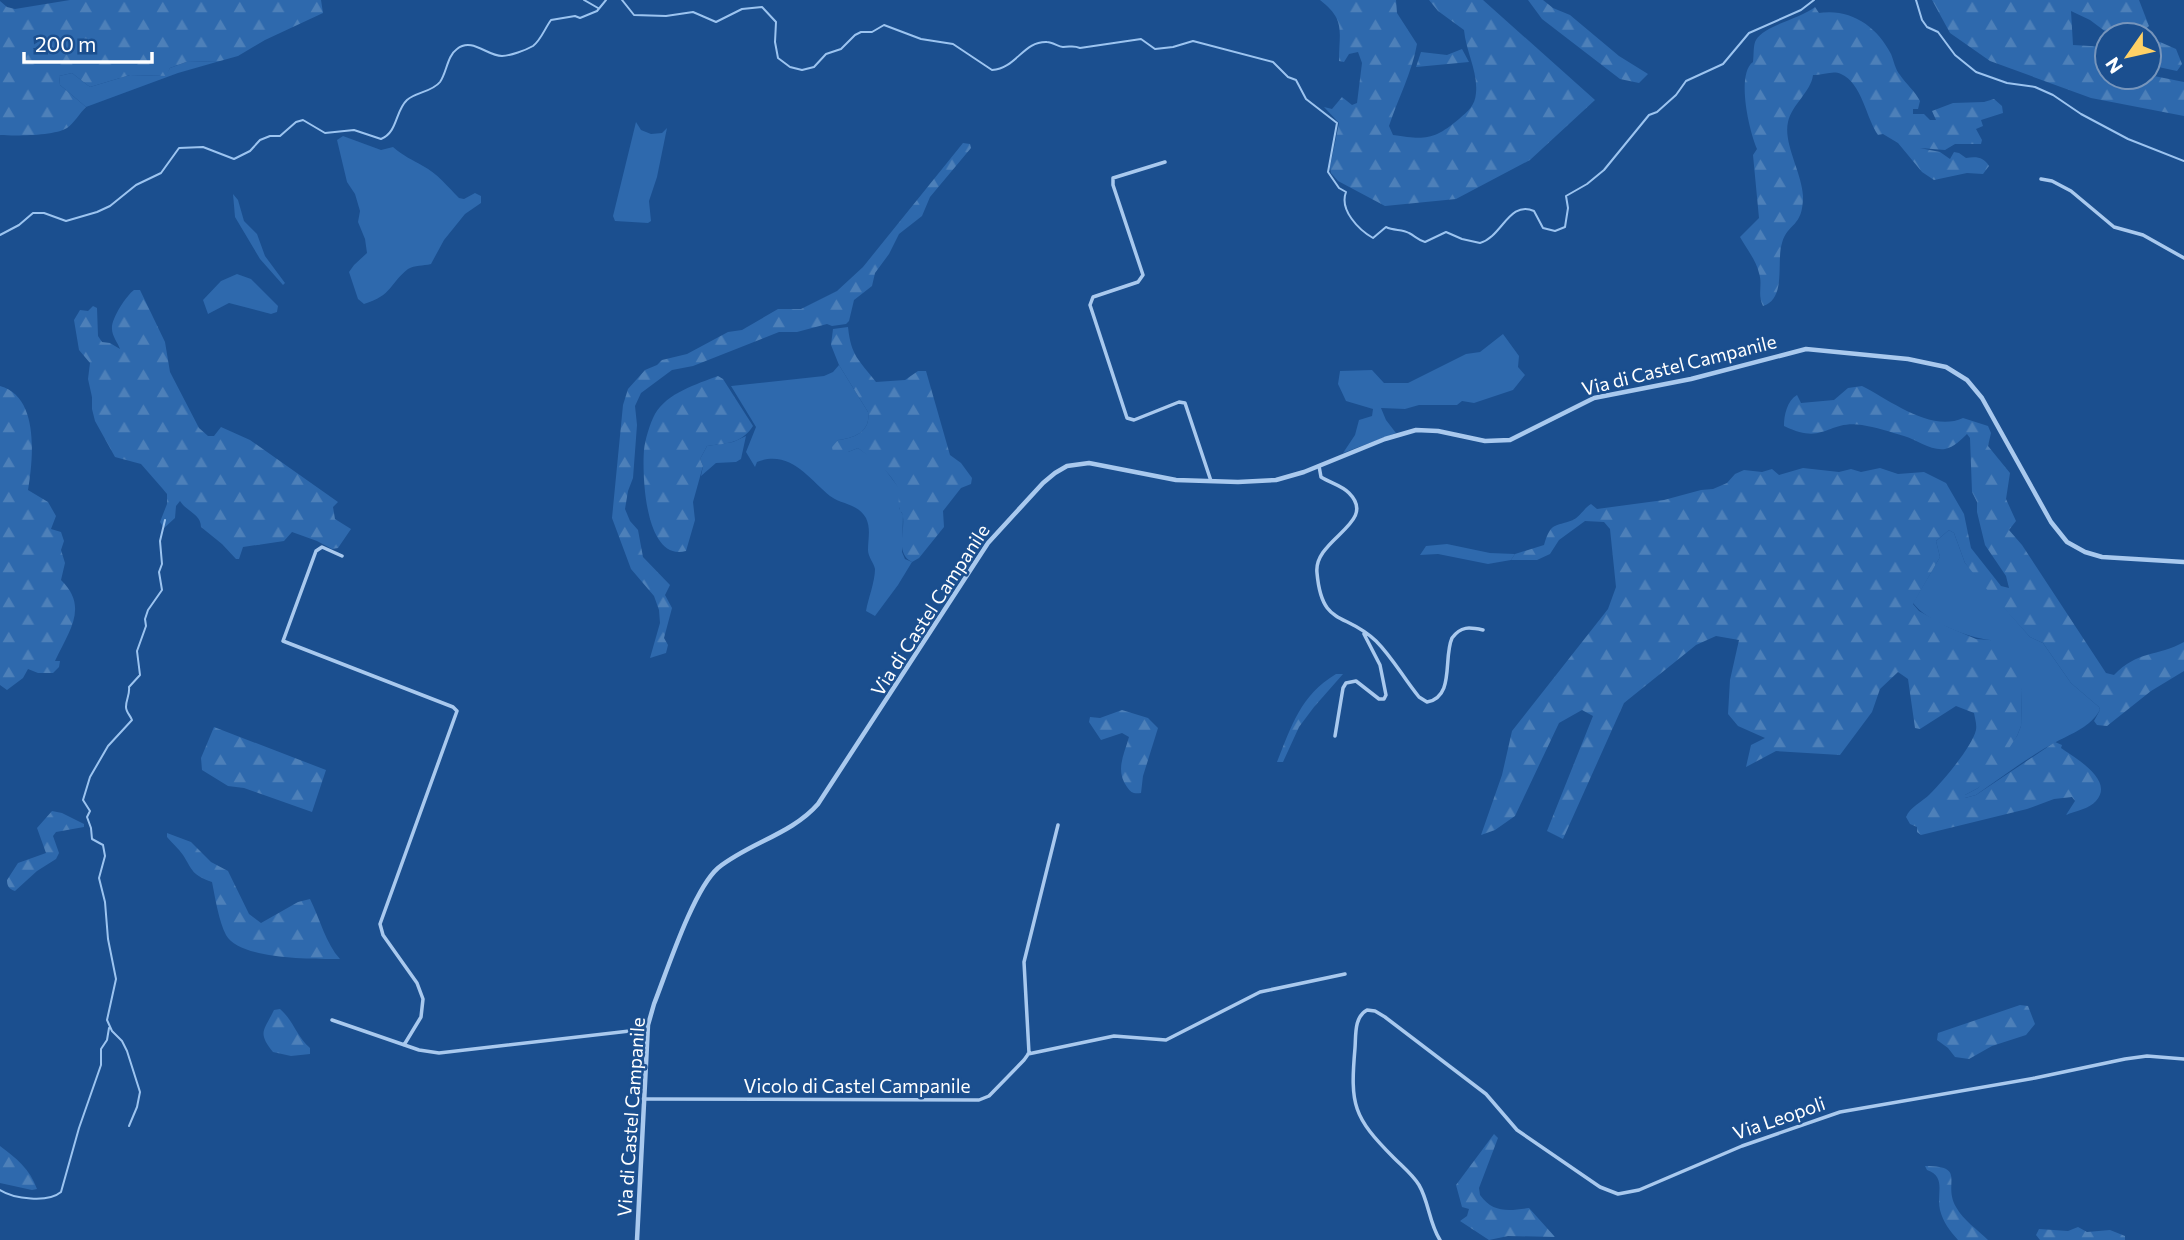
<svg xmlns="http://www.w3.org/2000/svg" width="2184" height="1240" font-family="Commissioner,sans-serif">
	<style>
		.green { fill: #2e69ad }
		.forest { fill: url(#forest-firs) }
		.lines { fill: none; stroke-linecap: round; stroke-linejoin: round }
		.stream { stroke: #9cc4f0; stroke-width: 2 }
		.minor { stroke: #a9c9ee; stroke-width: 3.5 }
		.tertiary { stroke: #a9c9ee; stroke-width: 4.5 }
		.labels { text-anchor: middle; stroke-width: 5; stroke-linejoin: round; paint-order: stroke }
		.street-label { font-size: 19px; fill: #fff; stroke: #1b4f8f }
	</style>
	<defs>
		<pattern id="forest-firs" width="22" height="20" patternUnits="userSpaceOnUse" patternTransform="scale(1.75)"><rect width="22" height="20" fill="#2e69ad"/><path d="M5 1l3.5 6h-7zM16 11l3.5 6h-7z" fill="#4d80b9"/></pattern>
	</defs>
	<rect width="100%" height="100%" fill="#1b4f8f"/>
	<path class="green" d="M 220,61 L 178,73 L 86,107 L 60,85 L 59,76 L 72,73 L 90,87 L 130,75 L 165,76 L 170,68 L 186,62 Z
		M 636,122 L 641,130 L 651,134 L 662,133 L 667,128 L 657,177 L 649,201 L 651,221 L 648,223 L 615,221 L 613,216 Z
		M 343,136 L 381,150 L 393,147 C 405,157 411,159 423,166 C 437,173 448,187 459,198 L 464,199 L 475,193 L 481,196 L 481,203 L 465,214 L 444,240 L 431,264 C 423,266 415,265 408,269 C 389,284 393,295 364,304 L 358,299 L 349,272 L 354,265 L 367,253 L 365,239 L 358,222 L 360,211 L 355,194 L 347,182 L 337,140 Z
		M 233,194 L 238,200 L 244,221 L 257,234 L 265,256 L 285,283 L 283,285 L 260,259 L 235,217 Z
		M 237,274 L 251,279 L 278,306 L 277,312 L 271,314 L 229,303 L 208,314 L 203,300 L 221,281 Z
		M 1503,334 L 1519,356 L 1518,367 L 1525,375 L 1513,390 L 1474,403 L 1462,401 L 1457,405 L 1419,405 L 1405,409 L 1381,408 L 1386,420 L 1396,433 L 1343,453 L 1355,435 L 1359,420 L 1372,416 L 1373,409 L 1346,401 L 1338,384 L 1340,371 L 1372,370 L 1384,383 L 1408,383 L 1466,354 L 1480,352 Z
		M 839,365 L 868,412 C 871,432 854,438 838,440 L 833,447 L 848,452 L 858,448 L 881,464 L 899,488 L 899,508 L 903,515 L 902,552 L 905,559 L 912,562 L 898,585 L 875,616 L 866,611 C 868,599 875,582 875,569 C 874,563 868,557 868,550 C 868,538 871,529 866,518 C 857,503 842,505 830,496 C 809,479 790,449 757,462 L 755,467 L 746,452 L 756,427 L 731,386 L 824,376 L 833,372 Z
		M 746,436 L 741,459 L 736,462 L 716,463 L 701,476 L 703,466 L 700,459 L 707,446 L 733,442 Z
		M 1949,530 L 1954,533 L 1965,563 L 2030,637 L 2043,643 L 2071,683 L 2099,707 L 2100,710 C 2090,727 2073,733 2056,742 C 2028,757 2002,777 1976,795 L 1965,798 L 1965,795 L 1978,788 L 2017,736 L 2021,726 L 2022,690 L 1990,640 C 1969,638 1926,621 1913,603 L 1940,557 L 1936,541 Z
		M 1447,544 L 1490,553 L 1515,554 L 1511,560 L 1488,564 L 1438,554 L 1420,555 L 1426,546 Z"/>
	<path class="forest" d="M 70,0 L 321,0 L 323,13 L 265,40 L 238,56 L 220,61 L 186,62 L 170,68 L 166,76 L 130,75 L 90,87 L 72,73 L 59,76 L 60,85 L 86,107 C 80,113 74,123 67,128 C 54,136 16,136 0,135 L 0,1 L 7,7 L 15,9 Z
		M 1320,0 L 1396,0 L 1397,13 L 1417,44 C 1412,73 1398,98 1389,126 L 1393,135 C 1425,140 1434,140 1459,119 C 1468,111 1475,106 1476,93 C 1478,71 1466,52 1464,30 L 1438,11 L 1429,0 L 1483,0 L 1595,100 L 1530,160 L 1456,199 L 1385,206 L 1338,181 L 1331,173 L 1330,167 L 1339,123 L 1324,107 L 1332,109 L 1342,97 L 1352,105 L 1357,103 L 1362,63 L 1358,52 L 1349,54 L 1344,62 L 1339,61 C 1339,31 1346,20 1320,0 Z
		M 1528,0 L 1543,0 L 1553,8 L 1570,15 L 1619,56 L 1648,74 L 1639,83 L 1620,79 L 1542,19 Z
		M 1932,0 L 2139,0 L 2149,26 L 2139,35 L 2110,35 L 2090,20 L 2071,11 L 2073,45 L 2107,47 L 2107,77 L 2149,75 L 2184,82 L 2184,116 L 2091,98 L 1990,61 L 1950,33 Z
		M 1815,7 L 1819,13 C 1850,8 1877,26 1891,54 C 1894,61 1895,69 1900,75 C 1906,84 1915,91 1920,101 L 1918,109 L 1913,109 L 1913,114 L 1924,114 L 1930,120 L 1936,120 L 1932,111 L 1953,103 L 1984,102 L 1994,99 L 2002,106 L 2003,113 L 1981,120 L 1983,126 L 1976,129 L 1982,140 L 1981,144 L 1955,144 L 1945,150 L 1920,148 L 1940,152 L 1950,159 L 1954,152 L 1959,153 L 1966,158 C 1976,156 1984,157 1989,166 L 1983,174 L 1967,173 L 1934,180 L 1922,172 L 1898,143 L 1883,134 L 1878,135 C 1866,118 1862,83 1841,74 C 1832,70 1822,76 1813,75 C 1811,92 1792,104 1788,122 C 1783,143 1802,173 1803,196 C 1803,228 1788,222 1782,243 C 1776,261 1787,299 1763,306 C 1757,294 1763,285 1759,273 C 1756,260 1746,248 1740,237 L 1759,218 L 1753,155 L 1757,149 C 1749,131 1736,74 1753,62 C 1754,55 1753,45 1756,40 C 1765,25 1800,19 1815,7 Z
		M 2160,42 L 2176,49 L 2182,64 L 2177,71 L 2149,65 L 2149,44 Z
		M 1462,49 L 1469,62 L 1416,67 L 1421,52 L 1447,55 Z
		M 963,143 L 970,144 L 971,148 L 930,197 L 922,216 L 899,234 L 889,254 L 875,273 L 872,286 L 854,300 L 849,321 L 846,324 L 832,326 L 827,324 L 797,332 L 779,332 L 693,366 L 672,370 L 641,393 L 635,406 L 637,425 L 633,478 L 628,491 L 625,509 L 630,521 L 638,530 L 643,557 L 670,585 L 665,595 L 672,608 L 664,638 L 668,645 L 666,653 L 650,658 L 660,623 L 659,610 L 654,596 L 631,569 L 612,518 L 623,405 L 628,389 L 645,370 L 657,365 L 662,360 L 687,354 L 728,332 L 742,330 L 778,309 L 801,309 L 837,291 L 863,267 Z
		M 134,290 L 140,290 L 165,342 L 170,372 L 199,428 L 208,436 L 214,436 L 221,427 L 250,440 L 338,502 L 333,507 L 335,519 L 351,529 L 338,548 L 332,549 L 317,541 L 292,532 L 284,541 L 243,547 L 239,559 L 236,559 L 222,544 L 201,527 C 201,514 186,511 180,501 L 176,506 L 175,518 L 164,528 L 160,522 L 167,504 L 167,494 L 162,488 L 141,464 L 115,457 L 95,421 L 92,409 L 92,397 L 88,379 L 90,363 L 79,350 L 74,320 L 80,310 L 88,311 L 93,306 L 97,308 L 98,336 L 102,342 L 110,343 L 120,349 C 118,343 112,336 112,329 C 111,319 126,296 134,290 Z
		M 848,327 C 851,356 859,360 876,382 L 905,380 L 918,371 L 926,371 L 950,455 L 961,463 L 972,478 L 971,484 L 961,488 L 943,511 L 944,527 L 919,558 L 912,562 C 895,553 905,533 903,517 C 901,507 901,517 899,507 C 898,500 900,492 897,486 C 887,468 873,460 858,448 L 848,452 L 845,462 L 838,463 L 834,458 L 832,447 L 838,440 C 854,438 871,432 868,412 L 839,365 L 831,345 L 833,329 Z
		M 718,376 L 723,379 L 753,426 C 741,444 727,443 707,446 L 700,459 L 703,466 L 693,502 L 695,520 L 686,551 C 645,562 642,476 644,450 C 645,440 650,423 655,414 C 667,393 697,384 718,376 Z
		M 0,386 C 40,397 33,459 28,490 L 48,502 L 56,516 L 51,529 L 61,532 L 64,541 L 61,550 L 65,563 L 61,580 C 89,607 69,631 55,661 L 60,661 L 59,667 L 53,673 L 38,673 L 28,669 L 23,678 L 7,690 L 0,685 Z
		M 1862,386 C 1890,400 1931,433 1963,418 L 1988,426 L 1991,433 L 1988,446 L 2010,473 L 2006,499 L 2016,521 L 2009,530 L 2022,545 L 2106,673 L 2114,675 C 2138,650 2157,657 2184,642 L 2184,671 L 2151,691 L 2107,726 L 2097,725 L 2094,721 L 2100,710 L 2099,707 L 2071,683 L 2043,643 L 2030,637 L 1982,584 L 1965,563 L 1954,533 L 1949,530 L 1936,541 L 1940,557 L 1913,604 L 1919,611 L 1948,627 L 1976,639 L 1990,640 L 2011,651 L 2017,663 L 2022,690 L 2021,726 L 2017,736 L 1993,773 L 1978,788 L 1965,795 L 1965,798 L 1976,795 L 2055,742 L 2062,745 L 2061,748 C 2075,758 2115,780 2096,801 C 2089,809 2075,811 2066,815 L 2075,801 L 2072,797 L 2054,799 L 2027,809 L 1921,835 L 1917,832 L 1917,827 L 1910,824 L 1906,817 C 1910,807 1922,802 1930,794 C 1943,781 1972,747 1976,730 C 1977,724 1975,719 1974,713 L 1956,706 L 1920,729 L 1915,728 L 1908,679 L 1898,672 L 1880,689 L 1872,712 L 1840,755 L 1776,751 L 1746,767 L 1751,745 L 1765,738 L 1738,726 L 1728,714 L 1730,680 L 1739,640 L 1716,636 L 1696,645 L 1624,703 L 1563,839 L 1547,831 L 1593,716 L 1582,710 L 1559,723 L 1515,816 L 1495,830 L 1481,835 L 1502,775 L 1512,731 L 1608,609 L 1616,587 L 1610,529 L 1604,522 L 1585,521 L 1559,540 L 1550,554 L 1537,560 L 1511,560 L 1515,554 L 1544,545 C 1551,522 1554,527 1573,520 C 1580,517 1584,508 1591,504 L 1597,509 L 1664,500 L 1701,490 L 1713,489 L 1727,483 L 1735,474 L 1744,470 L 1762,472 L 1772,469 L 1779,475 L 1803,468 L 1839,472 L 1851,469 L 1861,472 L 1880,468 L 1898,474 L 1924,472 L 1946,483 L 1964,514 L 1971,548 L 2001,586 L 2009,588 L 2006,576 L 1985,545 L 1977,512 L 1977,502 L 1972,492 L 1970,438 L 1967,434 C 1961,440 1954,447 1945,449 C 1931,451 1917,440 1904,436 C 1891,432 1875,427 1862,425 C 1826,420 1825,446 1784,426 C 1784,415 1787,401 1797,395 L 1801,403 L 1834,400 L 1848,388 Z
		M 1336,674 L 1343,674 L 1314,707 L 1299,727 L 1283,762 L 1277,762 C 1292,725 1300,696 1336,674 Z
		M 1122,710 L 1148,718 L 1158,728 L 1143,776 L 1141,793 C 1134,794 1131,793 1127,787 C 1115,770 1124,755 1129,737 L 1122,733 L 1101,740 L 1089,722 L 1090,717 L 1100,718 Z
		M 214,727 L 326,770 L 312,812 L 244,788 L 228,786 L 202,770 L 201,758 Z
		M 52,811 L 62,813 L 84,824 L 84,827 L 56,832 L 53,836 L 59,853 L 56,859 L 37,871 L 15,891 C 9,889 7,886 7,880 L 18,863 L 46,853 L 37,828 Z
		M 167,833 L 191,842 L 211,862 L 228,871 L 249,914 L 261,923 L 298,902 L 310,899 C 320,919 326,944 340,959 C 314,959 240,960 226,935 C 219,922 215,897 212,882 C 192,875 193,871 183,855 C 179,849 172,843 167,837 Z
		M 2020,1005 L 2028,1006 L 2035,1024 L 2026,1035 L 1992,1046 L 1969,1059 L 1955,1057 L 1948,1048 L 1937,1040 L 1938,1033 Z
		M 280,1009 C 294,1021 296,1036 310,1048 L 310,1054 L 291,1056 L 273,1052 C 257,1032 264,1031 274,1010 Z
		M 1494,1134 L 1498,1138 L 1479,1188 L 1480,1195 C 1493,1213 1508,1211 1529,1208 L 1555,1237 L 1508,1236 L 1489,1240 L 1460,1221 L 1467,1216 L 1469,1209 L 1462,1207 L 1456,1185 Z
		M 0,1146 C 16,1158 30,1169 37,1189 L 32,1190 L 0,1183 Z
		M 1925,1166 C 1968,1166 1942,1183 1956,1207 C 1963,1220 1978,1230 1988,1240 L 1958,1240 C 1950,1231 1943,1222 1940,1210 C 1936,1194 1947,1177 1927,1170 Z
		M 2078,1227 L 2087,1232 L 2110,1230 L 2125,1236 L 2125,1240 L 2040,1240 L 2036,1235 L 2039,1229 L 2068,1231 Z"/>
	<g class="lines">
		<path class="stream" d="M 584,0 L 598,8
			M 622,0 L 634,15 L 666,16 L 693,12 L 716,22 L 742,9 L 762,7 L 776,22 L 775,42 L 778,58 L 790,67 L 802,70 L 814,67 L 826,54 L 841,49 L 855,35 L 861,32 L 872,32 L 884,25 L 921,39 L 953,44 L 992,70 C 1017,68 1023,41 1047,42 C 1053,42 1058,47 1063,47 C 1071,47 1073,45 1080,48 L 1141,39 L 1155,49 L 1173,47 L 1193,41 L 1273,62 L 1288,77 L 1296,80 L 1306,99 L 1337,123 L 1328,172 L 1339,188 L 1346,192 C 1339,210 1359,230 1373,238 L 1386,227 C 1394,231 1402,229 1409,233 C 1415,236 1418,240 1425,242 L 1446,232 L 1462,239 L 1480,243 C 1502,237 1509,200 1534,211 L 1543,228 L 1555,231 L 1565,227 L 1568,208 L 1566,196 L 1587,184 L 1604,170 L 1649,115 L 1657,112 L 1676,95 L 1686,81 L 1723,64 L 1749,33 L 1801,10 L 1814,0
			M 1916,0 L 1922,20 L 1927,27 L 1938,32 L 1955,55 L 1976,72 L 2007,83 L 2035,87 L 2053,95 L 2081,114 L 2128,139 L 2184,161
			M 0,235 L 19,225 L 33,213 L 44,213 L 66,221 L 97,212 L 110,206 L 136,185 L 161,173 L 179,148 L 203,147 L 234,159 L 250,151 L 260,140 L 270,136 L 280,136 L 296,122 L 303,120 L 325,133 L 354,130 L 381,139 C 398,132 395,111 407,100 C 416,92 432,92 440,82 C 447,72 447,56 457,49 C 472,37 487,56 502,56 C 510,56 526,50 533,46 C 541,40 545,28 551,20 L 575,16 L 580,18 L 597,11 L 606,0
			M 129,1126 L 137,1107 L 140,1092 L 127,1051 L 122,1041 L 112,1031 L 107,1020 L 116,979 L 108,939 L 105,902 L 99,878 L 105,856 L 103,845 L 92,839 L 91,828 L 87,817 L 90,811 L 83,800 L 90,777 L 108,746 L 132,720 C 130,715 126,712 126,707 C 126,699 130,695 129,687 L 140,675 L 137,651 L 146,626 L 145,619 L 148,610 L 162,590 L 159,572 L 162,564 L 160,541 L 165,520
			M 0,1190 C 14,1199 48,1203 61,1192 L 79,1128 L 101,1065 L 101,1049 L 107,1040 L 109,1028"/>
		<path class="minor" d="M 1165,162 L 1113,178 L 1113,185 L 1143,275 L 1138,282 L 1093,297 L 1090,305 L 1127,418 L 1134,420 L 1179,402 L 1185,403 L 1211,481
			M 2041,179 L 2052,181 L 2071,191 L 2114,227 L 2143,235 L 2184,258
			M 1319,466 L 1321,477 C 1330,483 1341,485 1349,493 C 1379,523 1313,539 1317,573 C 1322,628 1345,611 1376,641 C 1393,658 1404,679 1419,697 L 1427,702 C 1455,697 1443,658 1452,638 C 1461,626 1469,627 1483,630
			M 342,556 L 322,547 L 316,551 L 283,641 L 453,707 L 457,711 L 380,924 L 383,935 L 417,983 L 423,999 L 421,1017 L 404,1045
			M 1335,736 L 1343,688 L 1346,683 L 1356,681 L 1379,699 L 1384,699 L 1386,695 L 1380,665 L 1364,634
			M 332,1020 L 419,1050 L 439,1053 L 647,1029
			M 1028,1054 L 1114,1036 L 1166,1040 L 1260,992 L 1345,974
			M 643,1099 L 979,1100 L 989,1096 L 1024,1060 L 1029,1053 L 1024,962 L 1058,825
			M 1440,1240 C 1429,1223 1429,1202 1419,1185 C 1412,1174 1403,1167 1394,1158 C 1353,1117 1350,1105 1355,1048 C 1356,1035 1354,1017 1367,1010 L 1375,1011 L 1385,1017 L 1486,1094 L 1517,1130 L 1600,1187 L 1618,1194 L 1639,1190 L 1742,1146 L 1840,1112 L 2035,1078 L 2125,1059 L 2147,1056 L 2184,1059"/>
		<path class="tertiary" d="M 637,1240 L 648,1025 L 654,1004 C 667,971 693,890 718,868 C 749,843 792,834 818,804 L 988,543 L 1043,483 L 1055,473 L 1067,466 L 1089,463 L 1176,480 L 1238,482 L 1276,480 L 1304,472 L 1385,439 L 1416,430 L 1438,431 L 1485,441 L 1510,440 L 1594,398 L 1691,379 L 1806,349 L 1908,359 L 1946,367 L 1967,380 L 1982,398 L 2051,522 L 2067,542 L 2085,552 L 2102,557 L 2184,562"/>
	</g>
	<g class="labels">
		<g class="street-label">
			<text transform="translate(1679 365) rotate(-14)" y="7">Via di Castel Campanile</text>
			<text transform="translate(930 610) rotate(-57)" y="7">Via di Castel Campanile</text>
			<text x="857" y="1093">Vicolo di Castel Campanile</text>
			<text transform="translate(631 1117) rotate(-86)" y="7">Via di Castel Campanile</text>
			<text transform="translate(1779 1118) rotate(-19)" y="7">Via Leopoli</text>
		</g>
	</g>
	<g transform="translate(2128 56) rotate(236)"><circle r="33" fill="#1b4f8f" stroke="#7695bc" stroke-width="2"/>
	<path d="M0-5L12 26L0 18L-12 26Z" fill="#ffd166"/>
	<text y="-10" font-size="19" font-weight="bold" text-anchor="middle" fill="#ffffff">N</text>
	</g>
	<path d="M24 52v10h128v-10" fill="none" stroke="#ffffff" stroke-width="3.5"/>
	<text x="35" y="52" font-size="21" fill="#ffffff" stroke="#1b4f8f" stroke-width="5" paint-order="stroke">200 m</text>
</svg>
